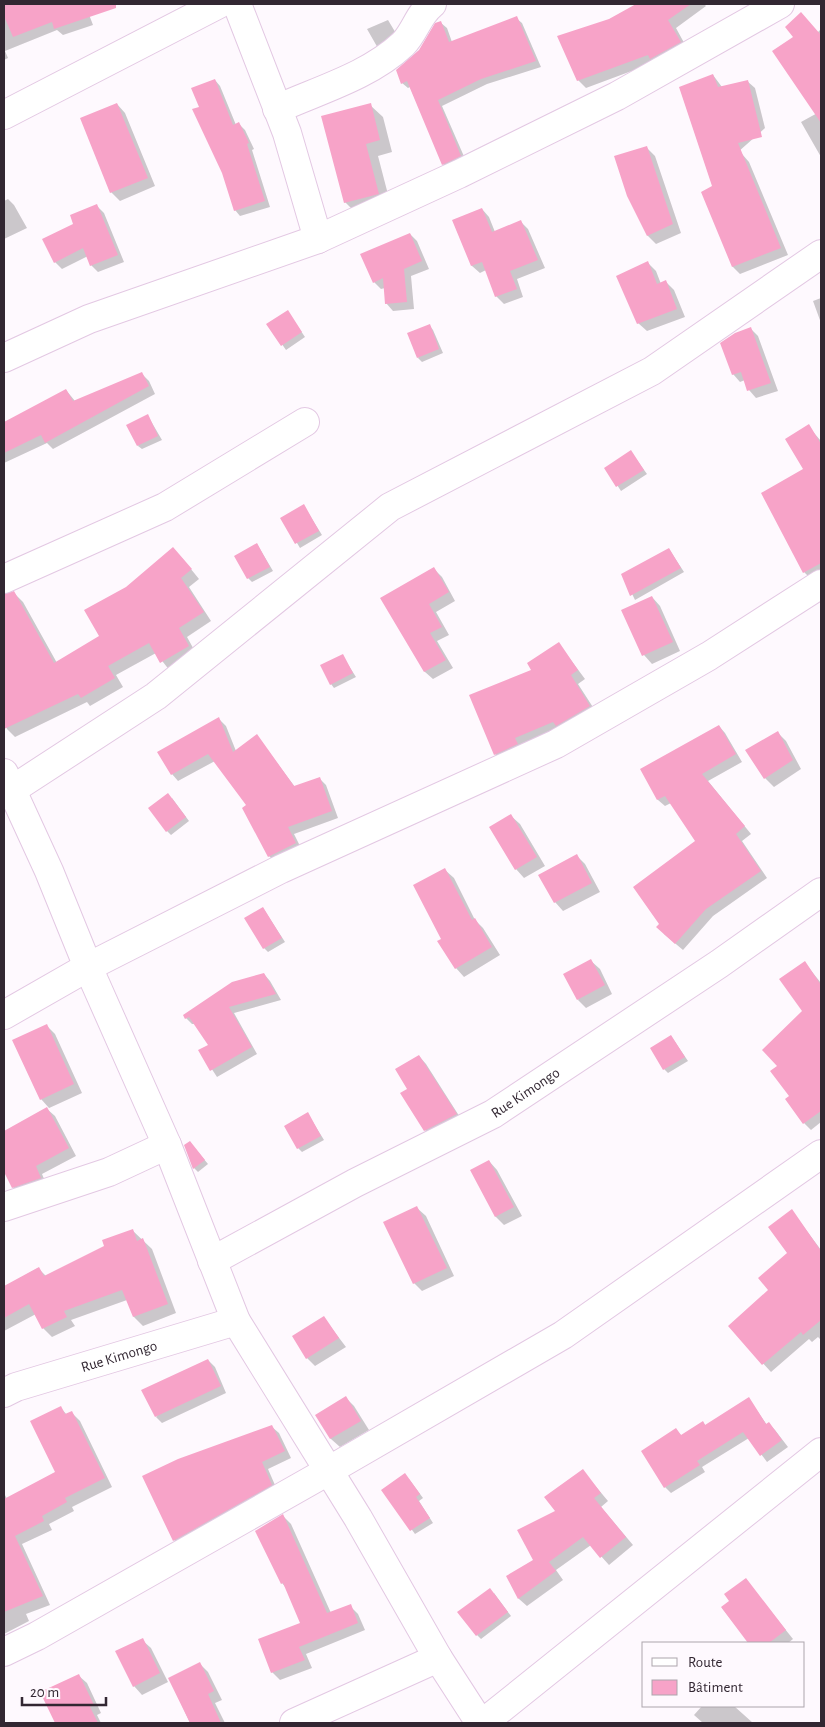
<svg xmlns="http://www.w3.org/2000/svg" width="825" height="1727" font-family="'Alegreya Sans',sans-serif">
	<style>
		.shadow { fill: #0003 }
		.building { fill: #f7a3c8 }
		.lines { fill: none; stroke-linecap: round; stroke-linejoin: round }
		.minor-casing { stroke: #e3c8e3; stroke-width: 30 }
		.minor { stroke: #fff; stroke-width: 28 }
		.labels { text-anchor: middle; stroke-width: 5; stroke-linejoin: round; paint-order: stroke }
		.street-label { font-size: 15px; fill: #322732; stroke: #fef9fe }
	</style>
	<rect width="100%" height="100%" fill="#fef9fe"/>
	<path class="shadow" d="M 7,4 L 85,4 L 93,25 L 63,35 L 57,30 L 5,51 L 8,58 L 4,60 L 4,5 Z
		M 639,4 L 704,4 L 706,6 L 676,28 L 688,50 L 586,88 L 578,80 L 610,20 Z
		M 516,18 L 522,23 L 541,67 L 487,84 L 442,106 L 466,161 L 448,170 L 443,164 L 410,87 L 408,88 L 402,83 L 420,50 L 441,23 L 447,28 L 452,42 Z
		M 388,20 L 397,35 L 379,50 L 367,29 Z
		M 821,29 L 821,79 L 805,94 L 795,37 L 818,32 Z
		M 713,75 L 722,87 L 747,81 L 755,88 L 765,128 L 729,160 L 742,154 L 749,162 L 788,255 L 740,274 L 733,267 L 714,187 Z
		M 215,80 L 220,86 L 236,125 L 239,124 L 245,130 L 254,149 L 252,150 L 270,207 L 240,216 L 235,210 Z
		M 117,104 L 125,113 L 155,186 L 120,201 L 111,192 Z
		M 370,105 L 383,117 L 392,152 L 378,156 L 391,206 L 358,215 L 345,202 Z
		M 821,111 L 821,157 L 801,122 Z
		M 646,147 L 655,156 L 681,233 L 656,244 L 648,236 L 628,195 Z
		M 8,199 L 14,205 L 27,228 L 4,239 L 4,201 Z
		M 97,206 L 104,213 L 124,262 L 98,272 L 91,265 L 88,256 L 62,269 L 55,262 L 75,225 Z
		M 482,209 L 489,217 L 495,232 L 521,222 L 528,229 L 545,268 L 517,279 L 523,297 L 504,304 L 496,296 L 486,270 L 480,273 L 472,266 L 453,221 Z
		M 410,234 L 417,241 L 429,269 L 411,276 L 414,309 L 393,311 L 386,303 L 385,288 L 381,289 L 374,282 Z
		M 648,263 L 656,271 L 661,284 L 666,282 L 674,290 L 685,317 L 647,331 L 638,323 Z
		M 821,298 L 821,323 L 813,301 Z
		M 288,312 L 305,337 L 286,350 L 268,324 Z
		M 430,326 L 433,330 L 443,353 L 422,362 L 418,358 Z
		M 750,328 L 758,336 L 778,391 L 756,398 L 749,390 L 745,380 L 740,382 L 733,374 Z
		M 142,374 L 149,381 L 155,394 L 53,449 L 47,443 L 4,463 L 4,424 L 66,390 L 75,401 Z
		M 148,416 L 162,440 L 142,449 L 138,446 Z
		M 808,426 L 821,441 L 821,575 L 812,580 L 804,572 L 805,469 Z
		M 631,452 L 647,474 L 621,491 L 606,468 Z
		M 304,506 L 322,535 L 300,548 L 282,518 Z
		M 257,544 L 273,571 L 252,582 L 248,578 Z
		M 669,549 L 684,572 L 635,600 L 623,575 Z
		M 182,558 L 199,579 L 189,587 L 211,621 L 187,637 L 197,655 L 170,671 L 156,653 L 116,675 L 123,687 L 90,706 L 87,702 L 15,737 L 7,729 L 4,722 L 4,687 L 17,681 L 4,657 L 4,595 L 14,593 L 23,602 L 57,663 L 101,637 Z
		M 434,569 L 442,577 L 455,601 L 436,612 L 449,635 L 437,641 L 453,668 L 433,679 L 425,672 L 382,599 Z
		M 652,597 L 660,606 L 680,651 L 652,664 L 644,655 Z
		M 559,644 L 585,679 L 578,684 L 598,715 L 504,763 L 495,754 L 533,670 Z
		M 342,655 L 356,677 L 334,688 L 331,684 Z
		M 219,719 L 226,726 L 236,751 L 257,736 L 295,787 L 319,778 L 326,785 L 338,818 L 294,834 L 302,850 L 276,863 L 269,856 L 244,808 L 248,806 L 215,761 L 178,781 L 172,774 Z
		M 719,726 L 725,733 L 742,762 L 708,781 L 751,834 L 742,841 L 767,878 L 713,916 L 683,950 L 664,934 L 661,924 L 697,842 L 671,803 L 665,806 L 658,800 L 642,770 Z
		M 778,733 L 786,741 L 801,769 L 774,787 L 765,778 L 747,750 Z
		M 172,798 L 189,821 L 171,835 L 167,831 Z
		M 511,816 L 520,824 L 545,866 L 524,878 L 516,869 Z
		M 577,856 L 585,864 L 600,892 L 563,911 L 555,902 Z
		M 445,870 L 454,878 L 475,920 L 483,928 L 500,955 L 464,977 L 456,968 L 442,939 Z
		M 263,908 L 285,942 L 268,952 L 264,948 Z
		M 591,961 L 600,969 L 612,994 L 586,1008 L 578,1000 Z
		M 805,963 L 821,983 L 821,1122 L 811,1130 L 804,1123 L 791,1096 L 804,1011 Z
		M 264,974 L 270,981 L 281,1000 L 234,1013 L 257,1054 L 217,1077 L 200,1051 L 210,1045 L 195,1024 L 192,1024 L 186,1018 Z
		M 47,1026 L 55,1034 L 82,1093 L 47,1109 L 55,1116 L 76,1156 L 42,1174 L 47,1186 L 20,1195 L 13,1187 L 4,1171 L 4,1133 L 49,1108 L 41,1099 Z
		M 671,1036 L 688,1061 L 668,1073 L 664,1069 Z
		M 419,1056 L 426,1064 L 463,1122 L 432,1137 L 425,1130 L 409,1089 Z
		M 308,1114 L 324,1140 L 302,1152 L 298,1148 Z
		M 185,1146 L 193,1146 L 208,1164 L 198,1172 L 194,1168 Z
		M 489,1161 L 497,1170 L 522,1216 L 504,1225 L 496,1217 L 472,1171 Z
		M 417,1208 L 426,1216 L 454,1276 L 422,1291 L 414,1283 Z
		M 792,1211 L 821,1250 L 821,1340 L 818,1337 L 812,1342 L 809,1339 L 771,1372 L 729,1326 L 770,1290 L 789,1253 Z
		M 132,1230 L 152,1249 L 176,1313 L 143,1326 L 134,1317 L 127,1300 L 71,1320 L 75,1326 L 52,1337 L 43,1328 L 36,1314 L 4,1331 L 4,1287 L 38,1268 L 46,1276 L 106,1247 Z
		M 324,1318 L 346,1347 L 315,1366 L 307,1358 Z
		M 208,1360 L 215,1367 L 226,1393 L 162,1423 L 156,1417 Z
		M 346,1398 L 354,1406 L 369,1430 L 340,1447 L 331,1439 L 317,1416 Z
		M 749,1399 L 767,1425 L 769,1424 L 775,1430 L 788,1447 L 767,1462 L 749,1438 L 702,1467 L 705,1472 L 671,1493 L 665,1487 L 676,1430 L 682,1436 L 703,1422 L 706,1426 Z
		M 61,1408 L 67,1415 L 72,1413 L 80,1421 L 112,1487 L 72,1507 L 74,1511 L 49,1524 L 52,1530 L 22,1544 L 50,1605 L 26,1614 L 29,1621 L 4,1634 L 4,1493 L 7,1499 L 56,1472 Z
		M 272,1427 L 279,1433 L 291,1458 L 268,1469 L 278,1492 L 181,1547 L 174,1540 Z
		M 582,1470 L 608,1501 L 601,1507 L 633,1545 L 609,1565 L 591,1545 L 556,1570 L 563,1580 L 527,1606 L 519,1599 L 508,1576 L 534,1560 L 557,1512 Z
		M 409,1479 L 423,1498 L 419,1501 L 433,1523 L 415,1534 L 383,1490 Z
		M 283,1516 L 291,1524 L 331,1613 L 350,1606 L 358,1614 L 365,1630 L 306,1654 L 312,1668 L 280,1680 L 272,1672 L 302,1624 L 286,1588 L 282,1583 Z
		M 745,1579 L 793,1639 L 788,1643 L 749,1643 L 722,1608 L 731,1601 Z
		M 494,1593 L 511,1616 L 481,1639 L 477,1635 Z
		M 142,1640 L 151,1648 L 168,1682 L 142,1695 L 134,1686 Z
		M 200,1664 L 208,1672 L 222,1700 L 215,1703 L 225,1723 L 190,1723 L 170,1679 Z
		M 79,1676 L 87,1683 L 101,1713 L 97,1715 L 101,1723 L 56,1723 L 42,1693 Z
		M 702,1706 L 734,1706 L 753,1723 L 703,1723 L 694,1715 Z"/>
	<path class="building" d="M 4,4 L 116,4 L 116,8 L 54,29 L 52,22 L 13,37 L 4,16 Z
		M 636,4 L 691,4 L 668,20 L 681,42 L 650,59 L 648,55 L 577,81 L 557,36 L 609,19 Z
		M 801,12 L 821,35 L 821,123 L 772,51 L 793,37 L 785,27 Z
		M 517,16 L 536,61 L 481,79 L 438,100 L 461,156 L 442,165 L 407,81 L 401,84 L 396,70 L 419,50 L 435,23 L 441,21 L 449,42 Z
		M 713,74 L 718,87 L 748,80 L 762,137 L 738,143 L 781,248 L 732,267 L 701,192 L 712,186 L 679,87 Z
		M 215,79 L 233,125 L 239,122 L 249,143 L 247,144 L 265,201 L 234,211 L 222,173 L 192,109 L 199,107 L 191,88 Z
		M 117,103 L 148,178 L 110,193 L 80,118 Z
		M 371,103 L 380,140 L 366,144 L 379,194 L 344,203 L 321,116 Z
		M 647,146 L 673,224 L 647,236 L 627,196 L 614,156 Z
		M 97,204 L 118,255 L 90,266 L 83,248 L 54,263 L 42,239 L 73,224 L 70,215 Z
		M 482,208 L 492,232 L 521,220 L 538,260 L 510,271 L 517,289 L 495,297 L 482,262 L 471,266 L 452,220 Z
		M 410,233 L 422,261 L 404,269 L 407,302 L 385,304 L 383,278 L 373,283 L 360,254 Z
		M 648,261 L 657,284 L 666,280 L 677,309 L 637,324 L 616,276 Z
		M 288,310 L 302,332 L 281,346 L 266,324 Z
		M 430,324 L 439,349 L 417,358 L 407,333 Z
		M 751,327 L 771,383 L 747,391 L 741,372 L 732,375 L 720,343 L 735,333 Z
		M 142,372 L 149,386 L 45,443 L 41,435 L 4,453 L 4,422 L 66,389 L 73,401 Z
		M 148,414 L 158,436 L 137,446 L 126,425 Z
		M 809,424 L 821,444 L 821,563 L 803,573 L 761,493 L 803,469 L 785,439 Z
		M 631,450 L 644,470 L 616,487 L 604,468 Z
		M 304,504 L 319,531 L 295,544 L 280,518 Z
		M 257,543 L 270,567 L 247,579 L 234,556 Z
		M 173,547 L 192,569 L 181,578 L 204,612 L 179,628 L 189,646 L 160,663 L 149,643 L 108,666 L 115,678 L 81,698 L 78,694 L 4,729 L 4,594 L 14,591 L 54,663 L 99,636 L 84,610 L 126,587 Z
		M 669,548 L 681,568 L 630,596 L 621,574 Z
		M 434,567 L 449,592 L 429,604 L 442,627 L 430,633 L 446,660 L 424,672 L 380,598 Z
		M 652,596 L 673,642 L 642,656 L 621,610 Z
		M 559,642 L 578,670 L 571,675 L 590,706 L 556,726 L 553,722 L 515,738 L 518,744 L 494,755 L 469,695 L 531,670 L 527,663 Z
		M 343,654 L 353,673 L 330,685 L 320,665 Z
		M 219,717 L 233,752 L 257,734 L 294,786 L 320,777 L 332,811 L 288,827 L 296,843 L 268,857 L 242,808 L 246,805 L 208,754 L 171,775 L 157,752 Z
		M 719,725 L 736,754 L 702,774 L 745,826 L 736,834 L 761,871 L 706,909 L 675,944 L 656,927 L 659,924 L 633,887 L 695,841 L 665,796 L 657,800 L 640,769 Z
		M 778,731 L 793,760 L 764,779 L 745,750 Z
		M 168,793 L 186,817 L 166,832 L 148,808 Z
		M 511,814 L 537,857 L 515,870 L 489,827 Z
		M 577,854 L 592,883 L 554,903 L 538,875 Z
		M 445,868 L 472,920 L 475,918 L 492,947 L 455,969 L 437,941 L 441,939 L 413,885 Z
		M 263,907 L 282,938 L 263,949 L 244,918 Z
		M 591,959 L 605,985 L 577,1000 L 563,974 Z
		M 805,961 L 821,985 L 821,1111 L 803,1124 L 785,1099 L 789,1096 L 770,1071 L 777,1066 L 762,1050 L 802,1011 L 779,979 Z
		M 264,973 L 276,994 L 229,1007 L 252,1047 L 210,1071 L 198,1050 L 208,1045 L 189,1017 L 185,1019 L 183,1015 L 232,982 Z
		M 47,1024 L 74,1084 L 40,1100 L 12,1040 Z
		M 671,1035 L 685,1057 L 663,1070 L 650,1048 Z
		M 419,1055 L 457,1114 L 424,1131 L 400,1093 L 407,1089 L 395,1069 Z
		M 47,1107 L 69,1148 L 36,1166 L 41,1178 L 12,1188 L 4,1172 L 4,1131 Z
		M 308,1112 L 321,1136 L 297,1149 L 284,1126 Z
		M 190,1141 L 205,1160 L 193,1169 L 184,1145 Z
		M 489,1160 L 514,1207 L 495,1217 L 470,1170 Z
		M 417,1206 L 447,1268 L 413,1284 L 383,1222 Z
		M 792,1209 L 821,1251 L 821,1320 L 803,1335 L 801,1332 L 762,1365 L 728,1326 L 768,1290 L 758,1278 L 787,1253 L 768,1227 Z
		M 133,1229 L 137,1241 L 143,1238 L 168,1304 L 133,1317 L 122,1290 L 64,1311 L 67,1317 L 42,1329 L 29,1304 L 4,1318 L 4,1286 L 39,1267 L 44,1276 L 104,1246 L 102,1240 Z
		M 324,1316 L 339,1338 L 306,1359 L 292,1336 Z
		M 208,1359 L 221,1386 L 155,1417 L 141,1390 Z
		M 346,1396 L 361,1421 L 330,1439 L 315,1415 Z
		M 749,1397 L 766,1424 L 769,1422 L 782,1440 L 760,1456 L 743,1432 L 697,1461 L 700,1465 L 664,1488 L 641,1451 L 676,1428 L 681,1435 L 703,1421 L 705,1425 Z
		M 61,1406 L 65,1414 L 72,1411 L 105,1478 L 65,1498 L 67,1502 L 42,1516 L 44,1521 L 15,1536 L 43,1596 L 4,1612 L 4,1499 L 55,1472 L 30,1421 Z
		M 272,1425 L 285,1451 L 262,1462 L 272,1485 L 173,1541 L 142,1476 L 178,1459 Z
		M 583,1469 L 601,1493 L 594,1498 L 626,1537 L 600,1558 L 583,1537 L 549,1562 L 556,1571 L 518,1599 L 506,1576 L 533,1560 L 517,1530 L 555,1511 L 544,1497 Z
		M 405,1473 L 420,1494 L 416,1497 L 430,1518 L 410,1531 L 381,1490 Z
		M 283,1514 L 327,1613 L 351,1604 L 358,1623 L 299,1647 L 305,1660 L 271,1673 L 258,1639 L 300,1623 L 283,1583 L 281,1584 L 255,1531 Z
		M 746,1578 L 786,1630 L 769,1643 L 748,1643 L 721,1607 L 729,1601 L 724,1594 Z
		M 490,1588 L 508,1612 L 476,1636 L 457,1612 Z
		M 143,1638 L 160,1673 L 133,1687 L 115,1651 Z
		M 200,1662 L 214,1691 L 208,1694 L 221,1723 L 190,1723 L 168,1678 Z
		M 79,1674 L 94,1705 L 90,1707 L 98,1723 L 55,1723 L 40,1692 Z"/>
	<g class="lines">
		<defs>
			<g id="minor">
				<path d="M 237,4 L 287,133 L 318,239"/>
				<path d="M 277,109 C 319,90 369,76 403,44 C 415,32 418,15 432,4"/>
				<path d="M 4,115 L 219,4"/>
				<path d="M 4,358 L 89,319 L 318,239 L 459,174 L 617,96 L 780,4"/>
				<path d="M 4,579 L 165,507 L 305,422"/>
				<path d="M 4,773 L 49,871 L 88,967 L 167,1145 L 236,1321 L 358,1518 L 438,1658 L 480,1723"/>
				<path d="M 4,795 L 156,696 L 390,507 L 652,371 L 821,254"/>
				<path d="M 4,1015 L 88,967 L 281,869 L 556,744 L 709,656 L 821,584"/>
				<path d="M 4,1207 L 109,1172 L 167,1145"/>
				<path id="s1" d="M 212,1261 L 355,1183 L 493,1114 L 719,964 L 821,892"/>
				<path id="s2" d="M 4,1393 L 16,1387 L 236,1321"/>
				<path d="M 4,1652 L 37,1636 L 328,1471 L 563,1335 L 821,1154"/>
				<path d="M 294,1723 L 438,1658"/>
				<path d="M 483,1723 L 821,1452"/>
			</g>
		</defs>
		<use href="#minor" class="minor-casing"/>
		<use href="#minor" class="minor"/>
	</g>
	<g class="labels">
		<g class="street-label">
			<text dy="5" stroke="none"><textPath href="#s1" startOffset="356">Rue Kimongo</textPath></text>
			<text dy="5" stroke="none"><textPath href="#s2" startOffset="121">Rue Kimongo</textPath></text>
		</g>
	</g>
	<rect width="825" height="1727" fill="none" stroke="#322732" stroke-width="10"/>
	<rect x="642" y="1642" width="162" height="65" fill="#fef9fe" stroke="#aca5ac"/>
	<rect x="652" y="1658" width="25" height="8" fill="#ffffff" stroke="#aca5ac"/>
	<text x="688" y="1667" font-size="15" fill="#322732">Route</text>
	<rect x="652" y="1680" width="25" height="15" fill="#f7a3c8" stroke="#aca5ac"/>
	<text x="688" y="1692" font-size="15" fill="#322732">Bâtiment</text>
	<path d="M22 1697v8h84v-8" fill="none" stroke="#322732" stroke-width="2.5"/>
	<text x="30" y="1697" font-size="15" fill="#322732" stroke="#fef9fe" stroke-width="4" paint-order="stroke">20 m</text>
</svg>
